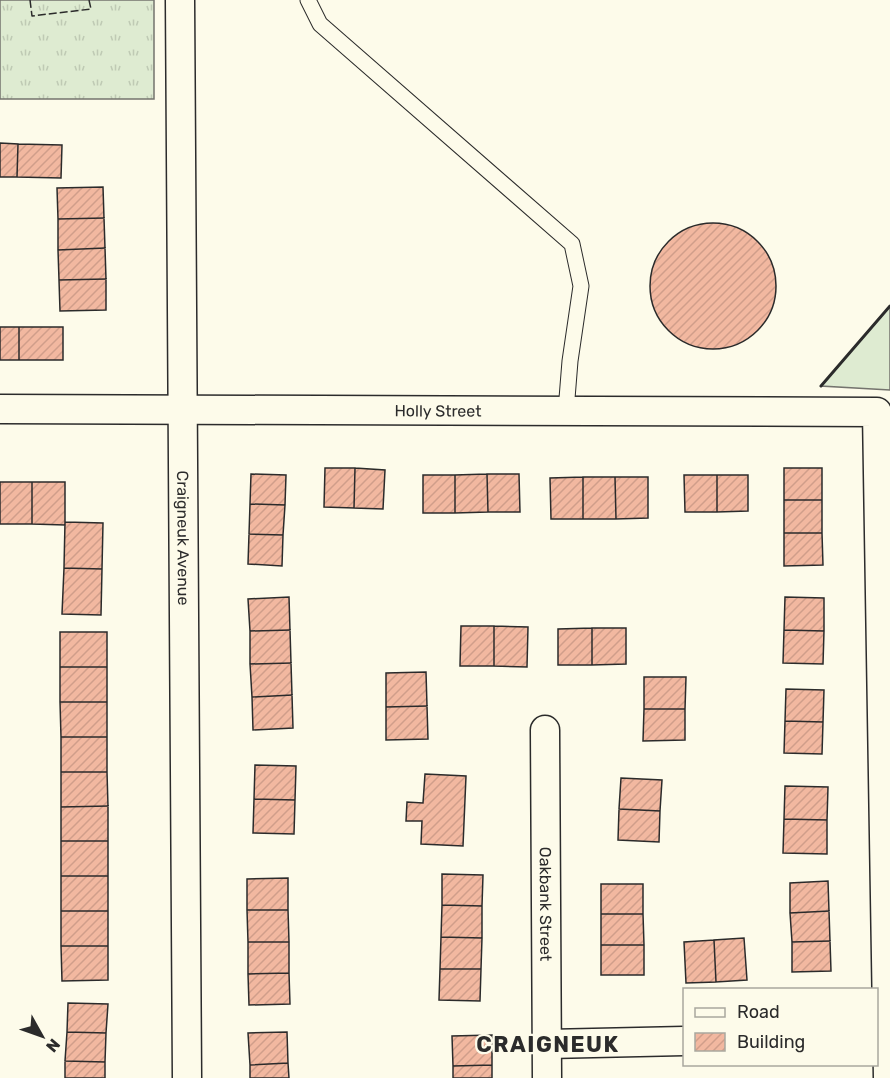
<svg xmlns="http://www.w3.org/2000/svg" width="890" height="1078" font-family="Rubik,sans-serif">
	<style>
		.grass { fill: url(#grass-tufts); stroke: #74746e; stroke-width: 1.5 }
		.green { fill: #deebd1; stroke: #74746e; stroke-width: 1.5 }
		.building { fill: url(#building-hatch); stroke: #2b2b2b; stroke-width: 1.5 }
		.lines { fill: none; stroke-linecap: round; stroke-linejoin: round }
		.service-casing { stroke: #2b2b2b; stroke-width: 17 }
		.minor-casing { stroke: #2b2b2b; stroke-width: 31 }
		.service { stroke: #fdfbea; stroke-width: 15 }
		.minor { stroke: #fdfbea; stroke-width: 28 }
		.fence { stroke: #2b2b2b; stroke-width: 1.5; stroke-dasharray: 8 3; stroke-linecap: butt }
		.wall { stroke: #2b2b2b; stroke-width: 3 }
		.labels { text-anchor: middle; stroke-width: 4.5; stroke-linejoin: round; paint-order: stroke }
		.street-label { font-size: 16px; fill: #2b2b2b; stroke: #fdfbea }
		.district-label { font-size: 22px; font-weight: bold; letter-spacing: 1.5px; fill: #2b2b2b; stroke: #fdfbea }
	</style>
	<defs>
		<pattern id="grass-tufts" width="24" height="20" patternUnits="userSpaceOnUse" patternTransform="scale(1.5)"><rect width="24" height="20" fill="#deebd1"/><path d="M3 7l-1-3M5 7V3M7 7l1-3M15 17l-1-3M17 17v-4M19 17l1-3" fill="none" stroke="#bfcab4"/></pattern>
		<pattern id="building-hatch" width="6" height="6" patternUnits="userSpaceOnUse" patternTransform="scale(1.5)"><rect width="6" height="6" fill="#f2b8a0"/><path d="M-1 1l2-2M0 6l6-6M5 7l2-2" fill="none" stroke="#d09e8a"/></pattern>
	</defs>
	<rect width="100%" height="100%" fill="#fdfbea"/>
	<path class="grass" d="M 0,0 L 154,0 L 154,99 L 0,99 Z"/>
	<path class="green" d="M 890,306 L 890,390 L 821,386 Z"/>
	<path class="building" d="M 0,143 L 18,144 L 17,177 L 0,177 Z
		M 18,144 L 62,145 L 61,178 L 17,177 Z
		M 103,187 L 104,218 L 58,219 L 57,188 Z
		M 104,218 L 105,248 L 58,250 L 58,219 Z
		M650 286a63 63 0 1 1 126 0a63 63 0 1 1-126 0Z
		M 105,248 L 106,279 L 59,280 L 58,250 Z
		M 106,279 L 106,310 L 60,311 L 59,280 Z
		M 0,327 L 19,327 L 19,360 L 0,360 Z
		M 19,327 L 63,327 L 63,360 L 19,360 Z
		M 325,468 L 355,468 L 354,508 L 324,507 Z
		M 355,468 L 385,470 L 383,509 L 354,508 Z
		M 784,468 L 822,468 L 822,500 L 784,500 Z
		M 251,474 L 286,475 L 285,505 L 250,504 Z
		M 487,474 L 519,474 L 520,512 L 488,512 Z
		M 487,474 L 488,512 L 455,513 L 455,475 Z
		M 423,475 L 455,475 L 455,513 L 423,513 Z
		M 684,475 L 717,475 L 717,512 L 685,512 Z
		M 717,475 L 748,475 L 748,511 L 717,512 Z
		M 583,477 L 615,477 L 616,519 L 583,519 Z
		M 583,477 L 583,519 L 551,519 L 550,478 Z
		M 615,477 L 648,477 L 648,518 L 616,519 Z
		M 0,482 L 32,482 L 32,524 L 0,524 Z
		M 32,482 L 65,482 L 65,525 L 32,524 Z
		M 784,500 L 822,500 L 822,533 L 784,533 Z
		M 250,504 L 285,505 L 283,535 L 249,534 Z
		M 65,522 L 103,523 L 102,569 L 64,568 Z
		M 784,533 L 822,533 L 823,565 L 784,566 Z
		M 249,534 L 283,535 L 282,566 L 248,564 Z
		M 64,568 L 102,569 L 101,615 L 62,614 Z
		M 289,597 L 290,630 L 250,631 L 248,599 Z
		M 785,597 L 824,598 L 824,631 L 784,630 Z
		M 461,626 L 494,626 L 494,666 L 460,666 Z
		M 494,626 L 528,627 L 527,667 L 494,666 Z
		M 592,628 L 626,628 L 626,664 L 592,665 Z
		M 592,628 L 592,665 L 558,665 L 558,629 Z
		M 290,630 L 291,663 L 250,664 L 250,631 Z
		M 784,630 L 824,631 L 823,664 L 783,663 Z
		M 60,632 L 107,632 L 107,667 L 60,667 Z
		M 291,663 L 292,695 L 252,697 L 250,664 Z
		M 60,667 L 107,667 L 107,702 L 60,702 Z
		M 426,672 L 427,706 L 386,707 L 386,673 Z
		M 644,677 L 686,677 L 685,709 L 644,709 Z
		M 786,689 L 824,690 L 823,722 L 785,721 Z
		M 292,695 L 293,728 L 253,730 L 252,697 Z
		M 60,702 L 107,702 L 107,737 L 61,737 Z
		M 427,706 L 428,739 L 386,740 L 386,707 Z
		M 644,709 L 685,709 L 685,740 L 643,741 Z
		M 785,721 L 823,722 L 822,754 L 784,753 Z
		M 61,737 L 107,737 L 107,772 L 61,772 Z
		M 255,765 L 296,766 L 295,800 L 254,799 Z
		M 61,772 L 107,772 L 108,806 L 61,807 Z
		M 425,774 L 466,776 L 463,846 L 421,844 L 422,821 L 406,821 L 407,802 L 423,803 Z
		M 621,778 L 662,780 L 660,811 L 619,809 Z
		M 785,786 L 828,787 L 827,820 L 784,819 Z
		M 254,799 L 295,800 L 294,834 L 253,833 Z
		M 108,806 L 108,841 L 61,841 L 61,807 Z
		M 619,809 L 660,811 L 659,842 L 618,840 Z
		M 784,819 L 827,820 L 827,854 L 783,853 Z
		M 61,841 L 108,841 L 108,876 L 61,876 Z
		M 442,874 L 483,875 L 482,906 L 442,905 Z
		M 61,876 L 108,876 L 108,911 L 61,911 Z
		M 288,878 L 288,910 L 247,910 L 247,879 Z
		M 828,881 L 829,911 L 790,913 L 790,883 Z
		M 601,884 L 643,884 L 643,914 L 601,914 Z
		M 442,905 L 482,906 L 482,938 L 441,937 Z
		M 247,910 L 288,910 L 289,942 L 248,942 Z
		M 61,911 L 108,911 L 108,946 L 61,946 Z
		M 829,911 L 830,941 L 792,942 L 790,913 Z
		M 601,914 L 643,914 L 644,945 L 601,945 Z
		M 441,937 L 482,938 L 481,969 L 440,969 Z
		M 744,938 L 747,980 L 716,982 L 714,940 Z
		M 714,940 L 716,982 L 686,983 L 684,942 Z
		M 830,941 L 831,971 L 792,972 L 792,942 Z
		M 248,942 L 289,942 L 289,973 L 248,974 Z
		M 601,945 L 644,945 L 644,975 L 601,975 Z
		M 61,946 L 108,946 L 108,980 L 62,981 Z
		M 440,969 L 481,969 L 480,1001 L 439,1000 Z
		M 289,973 L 290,1004 L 249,1005 L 248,974 Z
		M 68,1003 L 108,1004 L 106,1033 L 67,1032 Z
		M 67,1032 L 106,1033 L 105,1062 L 65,1061 Z
		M 287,1032 L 288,1063 L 250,1065 L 248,1033 Z
		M 492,1035 L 492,1065 L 453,1066 L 452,1036 Z
		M 65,1061 L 105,1062 L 105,1078 L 65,1078 Z
		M 288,1063 L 289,1078 L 250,1078 L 250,1065 Z
		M 492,1065 L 492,1078 L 453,1078 L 453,1066 Z"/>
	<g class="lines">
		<defs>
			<path id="service" d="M 308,0 L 320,24 L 572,244 L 581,286 L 570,361 L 566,411"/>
			<g id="minor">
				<path id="s1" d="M 180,0 L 187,1078"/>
				<path id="s2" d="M 0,409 L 877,412 L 888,1078"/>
				<path id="s3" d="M 545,730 L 547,1078"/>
				<path d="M 548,1044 L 684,1041"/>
			</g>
		</defs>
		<use href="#service" class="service-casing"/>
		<use href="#minor" class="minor-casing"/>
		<use href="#service" class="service"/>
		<use href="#minor" class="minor"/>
		<path class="fence" d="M 30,0 L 32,16 L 91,9 L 89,0"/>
		<path class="wall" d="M 821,386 L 890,306"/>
	</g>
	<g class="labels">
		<g class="street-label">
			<text dy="6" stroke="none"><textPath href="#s2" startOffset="438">Holly Street</textPath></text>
			<text dy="6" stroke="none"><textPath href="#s1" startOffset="538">Craigneuk Avenue</textPath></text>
			<text dy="6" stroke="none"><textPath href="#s3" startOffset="174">Oakbank Street</textPath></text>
		</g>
		<g class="district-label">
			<text x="548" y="1052">CRAIGNEUK</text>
		</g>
	</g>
	<rect x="683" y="988" width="195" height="78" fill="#fdfbea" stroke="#a9a89e" stroke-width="1.5"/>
	<rect x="695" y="1008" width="30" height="9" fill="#fdfbea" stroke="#a9a89e" stroke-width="1.5"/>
	<text x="737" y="1018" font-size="18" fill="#2b2b2b">Road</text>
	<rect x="695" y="1033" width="30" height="18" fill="url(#building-hatch)" stroke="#a9a89e" stroke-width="1.5"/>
	<text x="737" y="1048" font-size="18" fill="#2b2b2b">Building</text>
	<g transform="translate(42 1036) rotate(130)" stroke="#fdfbea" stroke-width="4.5" paint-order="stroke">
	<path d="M0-4.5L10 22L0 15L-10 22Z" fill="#2b2b2b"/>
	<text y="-9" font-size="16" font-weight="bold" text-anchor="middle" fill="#2b2b2b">N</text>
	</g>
</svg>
